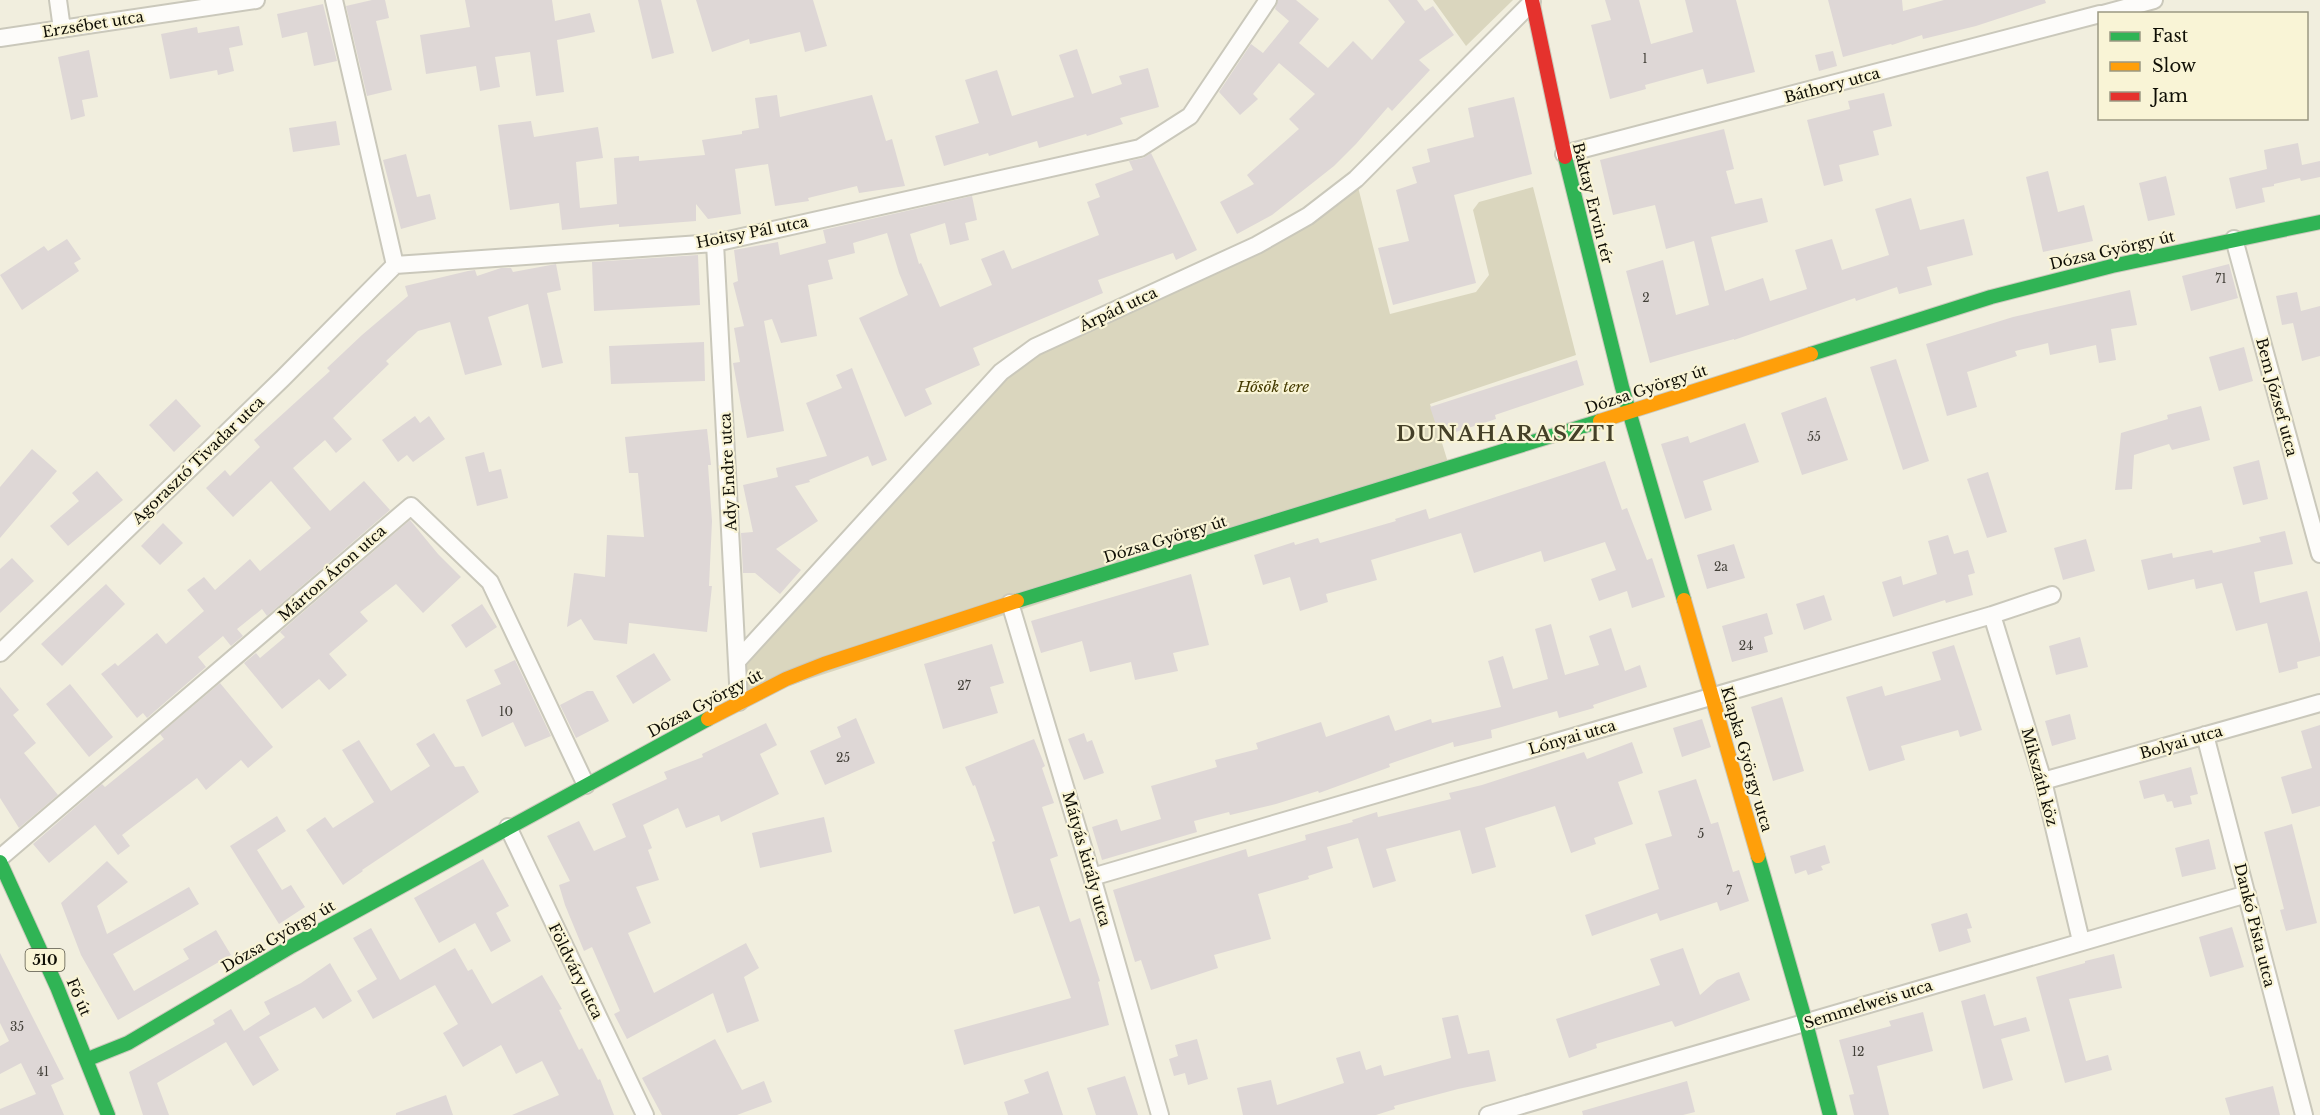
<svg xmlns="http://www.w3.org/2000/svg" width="2320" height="1115" font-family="'Libre Baskerville',serif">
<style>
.green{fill:#dad6be}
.building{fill:#ded7d6}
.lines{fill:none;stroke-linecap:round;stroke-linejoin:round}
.street-casing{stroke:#cac8bb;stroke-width:20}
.fast-casing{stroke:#cac8bb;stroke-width:16}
.slow-casing{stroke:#cac8bb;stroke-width:16}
.jam-casing{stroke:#cac8bb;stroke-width:16}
.street{stroke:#fdfcfa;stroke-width:16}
.fast{stroke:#30b455;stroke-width:14}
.slow{stroke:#ff9f0a;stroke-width:14}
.jam{stroke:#e5322d;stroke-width:14}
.labels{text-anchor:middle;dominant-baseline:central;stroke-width:4.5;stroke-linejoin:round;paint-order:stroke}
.number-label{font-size:12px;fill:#434039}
.shield{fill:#f9f4d6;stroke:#555344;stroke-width:1.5}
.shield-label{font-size:14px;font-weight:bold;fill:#0f0e05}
.street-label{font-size:15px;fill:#0f0e05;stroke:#f9f4d6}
.park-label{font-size:15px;font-style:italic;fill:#443a00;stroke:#f9f4d6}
.district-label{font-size:21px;font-weight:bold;letter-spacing:1.5px;fill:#454028;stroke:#f9f4d6}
</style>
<rect width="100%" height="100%" fill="#f1eede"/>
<path class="green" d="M1433,0H1513L1466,46Z
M1356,179L1390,314L1476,292L1489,275L1473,210L1479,202L1533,187L1576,355L1430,404L1450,469L739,702V670L1001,372L1257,245Z"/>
<path class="building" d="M372,0H385L389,18L376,21L392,90L367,96L346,6Z
M465,0H552L555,21L590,13L595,32L557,40L564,92L536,96L530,52L495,57L500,87L480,91L476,66L426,74L420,35L470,27Z
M638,0H661L674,53L652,59Z
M696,0H813L827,46L805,52L800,32L750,44L749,39L712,52Z
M1278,0H1296L1319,19L1299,43L1328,68L1353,41L1372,60L1405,22L1388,0H1417L1425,11L1433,6L1454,35L1419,60L1430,70L1392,111L1388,107L1356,144L1334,166L1272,215L1237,234L1220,202L1254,184L1247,175L1299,129L1289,119L1315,94L1279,63L1253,94L1258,99L1240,115L1219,92L1251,44L1263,53L1289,21L1275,9Z
M1605,0H1639L1651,44L1693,32L1685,0H1736L1755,72L1707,84L1703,69L1645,85L1646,89L1610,99L1591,25L1611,20Z
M1828,0H1902L1903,11L1944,0H2045L2046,3L1976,26L1923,39L1922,35L1892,45L1891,44L1843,57Z
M323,4L337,61L314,66L307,32L282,38L277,14Z
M239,26L243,45L229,48L234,71L218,75L217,70L170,79L161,34L197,27L198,33Z
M1077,49L1092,94L1122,84L1119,76L1148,68L1159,107L1120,118L1123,124L1087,136L1086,134L1039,148L1037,141L989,156L988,153L944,166L935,136L979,123L965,80L997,70L1012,116L1074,97L1059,55Z
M89,50L98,97L82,100L85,116L71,120L58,57Z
M1833,51L1837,66L1819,71L1815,55Z
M1884,93L1892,126L1873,131L1879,155L1839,165L1843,181L1824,186L1807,120L1850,109L1848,101Z
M777,95L780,117L872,95L886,141L892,139L905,186L859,193L857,186L808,198L809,201L775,206L768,164L735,169L741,214L708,219L696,204V221L619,227V224L562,230L559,203L510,210L498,125L531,121L534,137L598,127L603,158L576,162L580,208L617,204L614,158L639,156V161L705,155L702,140L742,134V131L759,128L755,98Z
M1514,97L1532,174L1454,195L1476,283L1393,305L1378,248L1409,241L1396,190L1417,183L1412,167L1430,162L1427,149L1474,137L1468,108Z
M336,121L340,145L293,152L289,128Z
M1724,129L1734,169L1726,171L1735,204L1762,198L1768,222L1711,237L1725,291L1763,278L1770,301L1807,289L1795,250L1832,239L1842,270L1889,255L1875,209L1911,198L1920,230L1964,219L1973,255L1927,267L1932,285L1899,294L1897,287L1856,301L1855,298L1734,340V339L1650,363L1626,271L1663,260L1676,315L1709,305L1694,241L1666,249L1655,205L1613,215L1600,160Z
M2298,143L2302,165L2320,161V177L2301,181L2300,178L2274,184V186L2262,188L2265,202L2236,209L2229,178L2267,169L2264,150Z
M1151,153L1197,250L1176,260L1173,253L1098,280L1103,293L973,348L980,365L925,389L932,404L905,417L859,318L908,295L899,273L887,233L853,243L855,253L828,260L833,279L808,285L817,336L781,343L772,319L764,321L784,431L747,438L733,363L740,362L734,328L744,326L733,283L738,281L734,250L778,242L780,255L826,243L823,230L972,196L977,220L965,223L969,240L950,245L945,223L910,234L919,264L921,263L940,307L992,285L981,259L1004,250L1012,269L1099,235L1087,202L1100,197L1095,184L1133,170L1129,161L1143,158Z
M406,154L417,197L430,194L436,219L401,229L383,160Z
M2048,171L2058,212L2084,205L2093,241L2043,252L2026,177Z
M2166,176L2175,215L2148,221L2139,183Z
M67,239L81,259L74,263L79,271L22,310L0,275L44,246L48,251Z
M698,255L700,305L594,311L592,262Z
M556,264L561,290L547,293L563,363L542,368L528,304L488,317L502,365L465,375L450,322L418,331L386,361L389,364L333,418L352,439L336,453L325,440L293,468L330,511L364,481L390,510L267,616L262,609L237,629L243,636L231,646L223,636L198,657L206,667L147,718L143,713L137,718L101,674L115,663L118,666L157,633L166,644L204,611L187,590L204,577L215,590L250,559L260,571L311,528L271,481L233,517L206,488L225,470L230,476L260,447L254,440L330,371L327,368L362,335L408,296L405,286L468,271L475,270L477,276L501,268H511L513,272Z
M2229,264L2238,298L2191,311L2182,276Z
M2130,290L2137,325L2111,329L2116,360L2099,363L2096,345L2050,355L2048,343L2015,351L2017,356L1967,372L1977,407L1947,416L1926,344L2013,317Z
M2297,292L2301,311L2320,306V356L2302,361L2293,323L2282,325L2276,296Z
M704,342L705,381L611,384L609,346Z
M2244,347L2253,381L2219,391L2209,357Z
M1896,359L1929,461L1903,470L1870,367Z
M1577,360L1584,385L1495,415L1496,419L1440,437L1430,407Z
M852,368L887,460L872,466L868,456L809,480L810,482L795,486L818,521L776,549L801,570L780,594L755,573H743L741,533L753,532L743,485L778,477L776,468L827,456L806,403L842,388L836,375Z
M1826,397L1848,460L1802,475L1781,413Z
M176,399L201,426L174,452L149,425Z
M2201,406L2210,440L2172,450L2169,444L2134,455L2132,489L2115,490L2121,433L2168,419L2167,415Z
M415,416L420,423L429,416L445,439L413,462L407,455L398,462L382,440Z
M1745,423L1759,462L1703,481L1712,510L1685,519L1661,444L1688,436L1690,443Z
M707,429L711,465H708L712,521L709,586H712L707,632L629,623L627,644L594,640L581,619L567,627L574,573L605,577L607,535L644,537L638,473H629L625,437Z
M32,449L57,471L0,538V487Z
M484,452L489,472L501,469L508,498L477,506L465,457Z
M2259,460L2268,499L2243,505L2233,467Z
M1605,461L1622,510L1627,508L1647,560L1652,558L1665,597L1632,608L1627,591L1599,601L1591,579L1616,570L1605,542L1544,562L1541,551L1474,573L1461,533L1371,560L1377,580L1326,594L1328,602L1300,611L1290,577L1263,585L1254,555L1294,542L1295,545L1318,538L1320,543L1396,521L1395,519L1426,509L1429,519Z
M97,471L123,500L68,546L50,526L79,501L72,493Z
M1988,472L2007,532L1987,538L1967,479Z
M410,520L438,554L461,577L423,613L396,584L360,612L368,621L329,654L347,675L329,690L319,679L282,709L244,663L256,653L260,658L285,637L280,632Z
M163,523L183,543L160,565L141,546Z
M2285,531L2293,564L2254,572L2260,603L2307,591L2320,643V656L2297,662L2298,668L2279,673L2267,623L2236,631L2222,583L2196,589L2194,579L2148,590L2141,560L2172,553L2173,558L2212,550L2213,553L2261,542L2259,537Z
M1948,535L1954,554L1968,550L1975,573L1968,575L1973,595L1946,603L1945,600L1893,617L1882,582L1901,576L1903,585L1937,574L1928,541Z
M2086,539L2095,571L2063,580L2054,548Z
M1734,544L1745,578L1707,589L1697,555Z
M12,558L34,581L0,613V569Z
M1191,574L1209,645L1173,653L1178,671L1135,680L1131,662L1090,672L1082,641L1041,653L1031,621Z
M106,584L125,604L62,666L41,644Z
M1824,595L1832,620L1804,630L1796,604Z
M482,604L497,627L466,648L451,625Z
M1767,613L1773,634L1764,637L1768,652L1732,662L1722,626Z
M1551,624L1565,675L1599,665L1589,636L1611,628L1625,671L1640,665L1647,687L1593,705L1594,708L1559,718L1557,711L1491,730L1492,738L1454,747L1453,742L1389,764L1390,767L1319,793L1318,791L1276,804L1230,815L1229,812L1194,821L1197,832L1102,860L1092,827L1117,819L1121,831L1161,819L1151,786L1217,767L1215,760L1258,749L1256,743L1321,722L1326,737L1389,715L1395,731L1431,719L1432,723L1501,707L1488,661L1503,656L1513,689L1548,679L1535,629Z
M2080,637L2088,667L2056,675L2049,646Z
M992,644L1004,683L990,687L998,713L943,729L924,664Z
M1954,645L1982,730L1960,737L1958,730L1901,746L1905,760L1869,771L1846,697L1882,686L1885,696L1941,680L1932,652Z
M654,653L671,680L633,704L616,676Z
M515,660L551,736L525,747L513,722L482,737L466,700L501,684L494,670Z
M220,683L273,747L248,768L241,760L206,790L197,778L122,835L130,846L118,855L95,825L49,863L33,844L102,784L105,787L164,739L160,734Z
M70,684L113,737L89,757L46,704Z
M0,687L19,710L13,715L36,743L24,753L58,795L19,828L0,798Z
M587,691H593L609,721L576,738L560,705Z
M1782,697L1804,771L1773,781L1751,707Z
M2070,714L2076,739L2052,746L2045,721Z
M856,718L875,763L825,785L810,751L841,737L837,727Z
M1702,719L1711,747L1682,757L1673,728Z
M766,723L777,745L760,754L779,794L721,822L719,815L686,828L678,808L643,825L652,848L648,850L659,880L636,887L651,923L628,933L654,993L746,943L759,968L744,977L759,1021L727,1033L713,993L627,1039L614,1014L620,1011L592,947L584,951L565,905L559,885L570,881L547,836L579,821L594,851L626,837L612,804L667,779L664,772L703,757L702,754Z
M2320,725V806L2292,814L2281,777L2312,768L2301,731Z
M434,733L455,767L464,766L479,792L362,870L363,871L343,885L306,830L325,817L333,828L374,802L342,750L359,740L391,791L430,766L416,744Z
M1084,733L1087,742L1092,740L1104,773L1084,780L1068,739Z
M1034,739L1045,766L1042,768L1054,803L1042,807L1058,856L1050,859L1070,922L1080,918L1100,981L1098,982L1109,1025L964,1065L954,1030L1071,998L1039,906L1014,914L992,842L995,841L975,785L973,786L965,767Z
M1632,742L1643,773L1618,782L1633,824L1594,838L1596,844L1571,853L1555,806L1485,828L1496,867L1472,874L1460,830L1386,849L1396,881L1373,888L1358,838L1327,847L1333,868L1308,876L1309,879L1258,894L1271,939L1214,955L1218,968L1151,990L1141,960L1135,962L1113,890L1246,849L1248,857L1306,840L1305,835L1353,822L1352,820L1377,812L1378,817L1451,799L1449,793L1482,785L1584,752L1587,759Z
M2191,767L2198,794L2190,796L2192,804L2174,808L2172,801L2167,802L2164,794L2144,799L2139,781Z
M1696,779L1711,824L1718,822L1733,872L1739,870L1749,901L1720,911L1717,902L1660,921L1657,913L1592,936L1585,915L1659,889L1645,844L1672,836L1658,791Z
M277,816L286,831L257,850L282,890L291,885L305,907L279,924L230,846Z
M824,817L832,852L760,868L752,833Z
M2292,824L2317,923L2286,931L2280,910L2284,909L2264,832Z
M2209,839L2216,869L2182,877L2175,848Z
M1825,845L1830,863L1821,866L1823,870L1808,875L1806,870L1795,874L1790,856Z
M483,859L509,906L496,913L511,941L491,952L475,923L439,943L414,898Z
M107,861L128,882L97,906L107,934L189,887L199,904L113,954L134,991L189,959L183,949L216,930L231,955L118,1020L81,955L61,903Z
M1967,913L1972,928L1967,929L1971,942L1939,952L1931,924Z
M2232,927L2244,967L2210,977L2199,937Z
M371,928L400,980L455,948L468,971L472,969L492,1004L542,975L562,1009L559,1010L579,1050L582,1048L598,1080L600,1079L614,1115H512L559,1095L542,1061L516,1074L501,1045L463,1067L443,1033L458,1024L435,985L373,1019L357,991L377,979L353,938Z
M1683,948L1700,995L1717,980L1739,972L1750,1000L1675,1027L1672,1021L1596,1044L1597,1048L1569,1058L1556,1019L1660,985L1650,959Z
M0,953L64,1079L51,1085L64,1115H0V1109L36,1094L21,1063L0,1074V1046L9,1041L0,1023Z
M2114,954L2122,988L2069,999L2086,1061L2108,1055L2112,1070L2065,1083L2036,977L2085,963V961Z
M330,963L352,1001L323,1019L315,1007L259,1037L279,1070L253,1086L226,1042L157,1083L169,1115H143L129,1072L215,1024L213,1020L231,1009L244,1031L270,1014L264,1002L301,983Z
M1985,994L1994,1026L2026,1017L2030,1031L2001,1039L2013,1080L1983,1089L1961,1001Z
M1923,1012L1933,1051L1877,1066L1889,1115H1854L1849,1095L1854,1094L1839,1040L1891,1026L1889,1021Z
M1458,1015L1468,1054L1489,1050L1496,1081L1458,1089L1394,1106L1395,1109L1376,1115H1243L1237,1088L1271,1080L1277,1105L1344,1083L1336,1058L1360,1051L1366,1070L1381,1065L1384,1076L1451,1058L1442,1018Z
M715,1039L742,1090L764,1081L772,1102L737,1115H662L642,1078Z
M1197,1039L1208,1079L1188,1085L1185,1073L1174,1076L1169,1059L1178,1056L1175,1045Z
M1048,1071L1063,1115H1008L1004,1102L1029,1093L1024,1080Z
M1125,1076L1138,1115H1096L1087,1088Z
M1687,1081L1695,1112L1683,1115H1583L1582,1111Z
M2273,1086L2280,1115H2230L2225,1098Z
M446,1095L453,1115H396V1113Z"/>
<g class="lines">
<defs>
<path id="street" d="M58,0L62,29
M334,0L395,265
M2103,14L2154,0
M0,38L256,0
M1564,154L2100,14
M2234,239L2320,554
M715,243L739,702
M395,265L715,243L1140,148L1190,116L1268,0
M1010,603L1092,877L1160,1115
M1992,615L2043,781L2081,941
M0,653L283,378L395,265
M739,659L1001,372L1035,347L1257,245L1308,216L1356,179L1532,2
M2205,735L2304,1115
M2043,781L2320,703
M508,827L645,1115
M0,858L411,506L490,582L586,785
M1092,877L1992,615L2052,595
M1488,1115L2247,894"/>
<path id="fast" d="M1565,157L1622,387L1684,600
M1811,354L1991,297L2112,266L2320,222
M1017,601L1600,421
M1758,856L1806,1023L1830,1115
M0,862L57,987L108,1115
M88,1059L128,1043L292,946L708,719"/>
<path id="slow" d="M1600,421L1811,354
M1684,600L1758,856
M708,719L786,679L824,664L1017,601"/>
<path id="jam" d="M1532,0L1565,157"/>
</defs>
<use href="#street" class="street-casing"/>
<use href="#fast" class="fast-casing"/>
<use href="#slow" class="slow-casing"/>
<use href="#jam" class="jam-casing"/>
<use href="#street" class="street"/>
<use href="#fast" class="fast"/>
<use href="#slow" class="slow"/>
<use href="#jam" class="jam"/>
</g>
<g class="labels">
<g class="number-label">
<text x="1645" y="58">1</text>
<text x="2221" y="278">71</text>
<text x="1646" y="297">2</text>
<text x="1814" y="436">55</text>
<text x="1721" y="566">2a</text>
<text x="1746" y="645">24</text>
<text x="964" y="685">27</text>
<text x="506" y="711">10</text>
<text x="843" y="757">25</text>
<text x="1701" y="833">5</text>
<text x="1729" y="890">7</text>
<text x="17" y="1026">35</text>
<text x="1858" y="1051">12</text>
<text x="43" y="1071">41</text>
</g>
<rect class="shield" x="25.5" y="949" width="39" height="22" rx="4.5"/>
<g class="shield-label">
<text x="45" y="960">510</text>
</g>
<g class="street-label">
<text transform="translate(93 24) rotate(-9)">Erzsébet utca</text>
<text transform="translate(1832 85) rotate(-15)">Báthory utca</text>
<text transform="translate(1593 203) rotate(76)">Baktay Ervin tér</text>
<text transform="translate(752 232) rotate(-11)">Hoitsy Pál utca</text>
<text transform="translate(2112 250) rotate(-13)">Dózsa György út</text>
<text transform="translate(1118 309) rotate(-25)">Árpád utca</text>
<text transform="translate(1646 389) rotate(-18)">Dózsa György út</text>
<text transform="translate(2277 397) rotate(75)">Bem József utca</text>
<text transform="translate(198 460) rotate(-44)">Agorasztó Tivadar utca</text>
<text transform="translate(728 472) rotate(-93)">Ady Endre utca</text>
<text transform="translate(1165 539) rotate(-17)">Dózsa György út</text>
<text transform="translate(332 573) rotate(-41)">Márton Áron utca</text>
<text transform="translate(705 703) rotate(-28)">Dózsa György út</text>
<text transform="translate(1572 737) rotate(-16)">Lónyai utca</text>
<text transform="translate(2181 742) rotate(-16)">Bolyai utca</text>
<text transform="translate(1747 759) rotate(74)">Klapka György utca</text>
<text transform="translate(2040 777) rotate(75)">Mikszáth köz</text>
<text transform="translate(1087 859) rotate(74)">Mátyás király utca</text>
<text transform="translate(2255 925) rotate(76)">Dankó Pista utca</text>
<text transform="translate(278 936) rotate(-30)">Dózsa György út</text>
<text transform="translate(576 971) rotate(64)">Földváry utca</text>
<text transform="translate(79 997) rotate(67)">Fő út</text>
<text transform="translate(1868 1004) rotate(-17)">Semmelweis utca</text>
</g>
<g class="park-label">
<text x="1273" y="386">Hősök tere</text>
</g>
<g class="district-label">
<text x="1506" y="434">DUNAHARASZTI</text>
</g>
</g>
<rect x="2098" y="12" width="210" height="108" fill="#f9f4d6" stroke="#9b9882" stroke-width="1.5"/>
<rect x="2110" y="32" width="30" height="9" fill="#30b455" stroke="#9b9882" stroke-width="1.5"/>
<text x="2152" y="42" font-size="18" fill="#0f0e05">Fast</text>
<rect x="2110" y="62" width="30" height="9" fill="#ff9f0a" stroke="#9b9882" stroke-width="1.5"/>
<text x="2152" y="72" font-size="18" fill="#0f0e05">Slow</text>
<rect x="2110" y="92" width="30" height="9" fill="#e5322d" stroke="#9b9882" stroke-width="1.5"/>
<text x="2152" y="102" font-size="18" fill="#0f0e05">Jam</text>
</svg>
